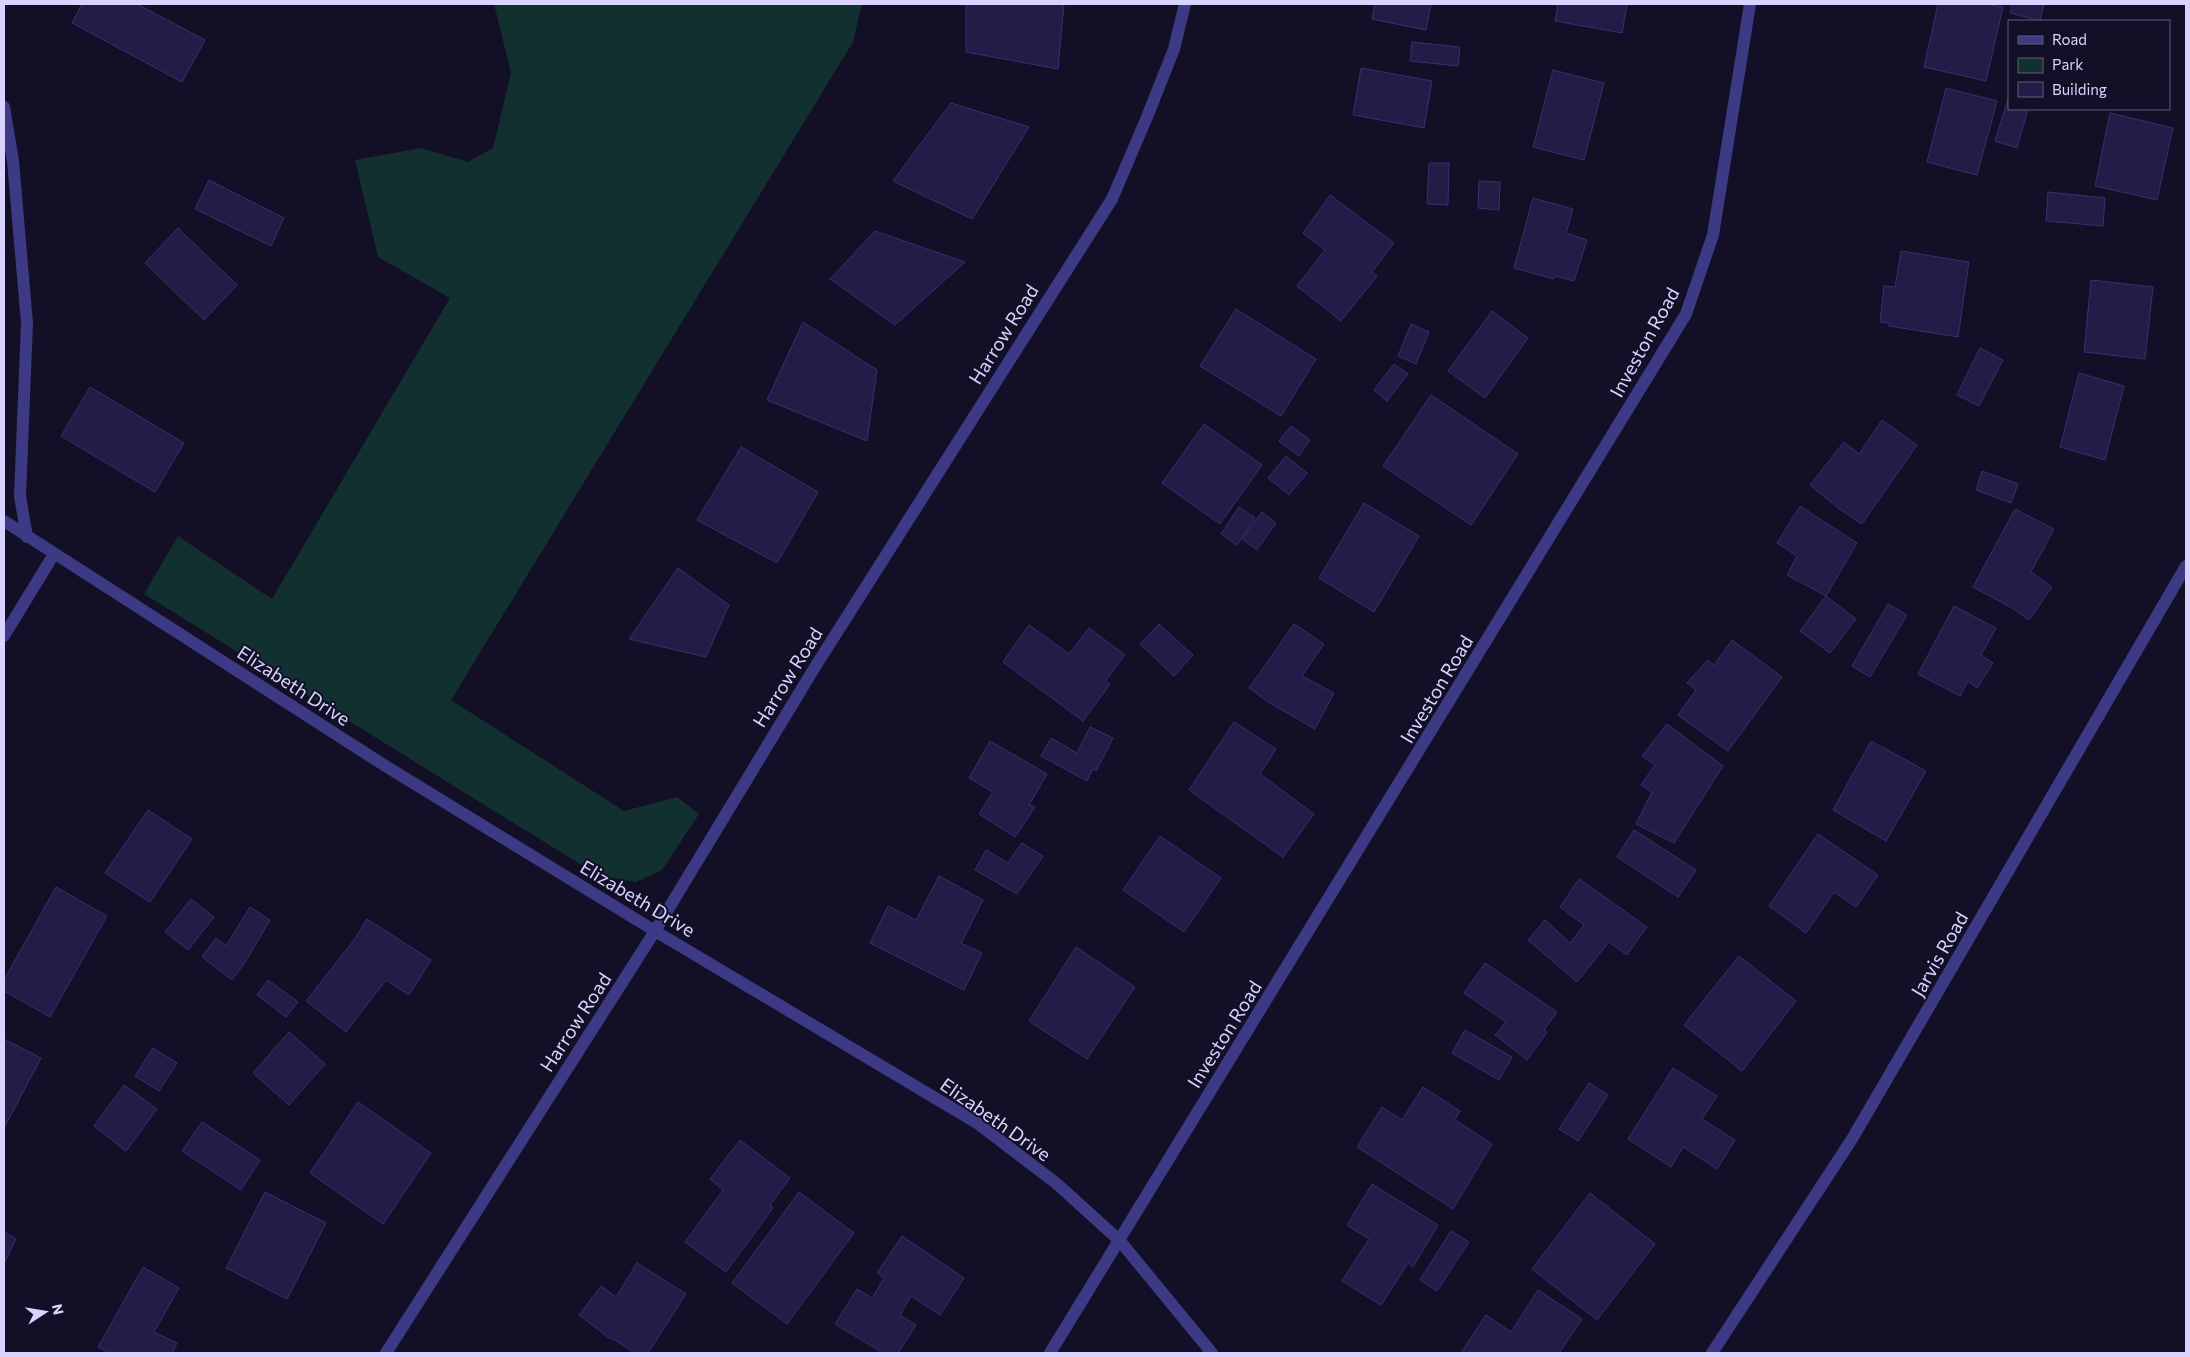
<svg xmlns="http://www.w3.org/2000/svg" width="2190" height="1357" font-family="Commissioner,sans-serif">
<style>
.green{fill:#12302f}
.building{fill:#241b47;stroke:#3b2d73}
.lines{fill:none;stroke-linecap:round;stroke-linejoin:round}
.minor{stroke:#3d3a85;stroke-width:12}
.labels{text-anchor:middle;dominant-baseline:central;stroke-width:4;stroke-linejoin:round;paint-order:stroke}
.street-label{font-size:19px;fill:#d9d4ff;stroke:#130f26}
</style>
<rect width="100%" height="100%" fill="#130f26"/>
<path class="green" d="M494,4H862L853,42L451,700L624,811L677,797L699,814L662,870L636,882L599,876L144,594L178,536L272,599L450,298L378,257L355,160L421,148L468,162L493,148L511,73Z"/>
<path class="building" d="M82,4H137L205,40L182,82L72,23Z
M966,4H1064L1058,69L966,52Z
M1375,4H1431L1426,30L1372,19Z
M1558,4H1627L1622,33L1555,21Z
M1938,4H1986L2003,7L1986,81L1924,67Z
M2012,4H2044L2040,21L2010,13Z
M1412,42L1460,47L1458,66L1410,61Z
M1361,68L1432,81L1424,128L1353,115Z
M1553,70L1604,83L1584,160L1533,147Z
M1946,88L1997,101L1977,175L1927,162Z
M2009,96V109H2028L2017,148L1995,141Z
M951,103L1029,127L972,219L893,181Z
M2110,113L2173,128L2157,200L2095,186Z
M1429,163H1449L1448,205L1427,204Z
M209,180L284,218L271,246L195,209Z
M1479,181L1500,182L1499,210L1478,208Z
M2048,192L2105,198L2103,226L2046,221Z
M1330,195L1394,243L1372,272L1377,276L1341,321L1297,286L1325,250L1303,233Z
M1533,198L1573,209L1566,233L1587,240L1574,281L1555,276L1554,279L1514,268Z
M178,228L237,285L204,320L145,263Z
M875,231L965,262L895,325L830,279Z
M1901,251L1969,262L1958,337L1889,326V323L1880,322L1884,286L1895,287Z
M2091,280L2153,287L2145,359L2084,352Z
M1236,309L1316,359L1281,416L1200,366Z
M1492,311L1528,338L1485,398L1448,371Z
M803,322L877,370L867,441L767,400Z
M1411,324L1429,332L1416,364L1398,356Z
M1980,348L2003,360L1979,406L1957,395Z
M1394,364L1408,374L1387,401L1374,390Z
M2079,373L2124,386L2105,460L2060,447Z
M90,387L184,443L155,492L61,436Z
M1431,395L1518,454L1471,525L1383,466Z
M1882,420L1917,445L1862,524L1838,508L1810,485L1844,442L1859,454Z
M1204,424L1262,465L1220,524L1162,483Z
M1291,426L1310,440L1299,456L1279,441Z
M741,447L818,492L777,563L697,520Z
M1286,456L1307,473L1289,495L1268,478Z
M1982,471L2018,484L2011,503L1976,490Z
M1364,503L1419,536L1374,612L1319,578Z
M1800,506L1857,543L1826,596L1787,575L1797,556L1777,543Z
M1239,507L1255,518L1237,545L1221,534Z
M2015,509L2054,529L2031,572L2052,587L2029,620L2012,608L1973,587Z
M1262,512L1276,523L1257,550L1242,539Z
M678,568L729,605L706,657L629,639Z
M1826,596L1856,619L1830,653L1800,631Z
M1888,604L1907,615L1870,677L1852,666Z
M1954,606L1996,628L1981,655L1993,663L1977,688L1968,681L1960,696L1918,674Z
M1159,624L1193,655L1174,676L1140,644Z
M1294,624L1324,644L1302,676L1334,693L1315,729L1268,702L1249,688Z
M1029,625L1069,654L1089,628L1125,655L1105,681L1110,684L1083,721L1003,662Z
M1732,640L1782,677L1728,751L1678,715L1696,690L1687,683L1708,660L1714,665Z
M1234,722L1276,749L1260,774L1314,814L1283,857L1189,790Z
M1667,724L1723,766L1674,843L1636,824L1652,792L1641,785L1655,765L1642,756Z
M1090,727L1113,738L1096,771L1093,769L1087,781L1041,756L1051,738L1077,753Z
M990,741L1047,774L1029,805L1035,807L1015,837L979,814L993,792L969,778Z
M1871,741L1926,771L1886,841L1833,810Z
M148,810L192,839L150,902L105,873Z
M1634,830L1696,870L1678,897L1617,857Z
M1818,834L1878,875L1856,907L1834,892L1806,933L1769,906Z
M1160,836L1221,878L1184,932L1123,890Z
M1022,843L1043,856L1017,894L975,870L986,850L1008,863Z
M939,876L983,900L961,943L982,953L964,990L870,943L888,906L916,920Z
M1579,879L1647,927L1627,955L1609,942L1577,982L1528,940L1545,920L1570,943L1584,925L1560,907Z
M56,887L107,916L50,1017L4,991V980Z
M191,899L214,917L188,950L165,932Z
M250,907L270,920L246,961L232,980L202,957L216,938L226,946Z
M367,919L431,960L409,995L386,980L346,1032L306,1001L354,940Z
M1076,947L1135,987L1087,1059L1029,1021Z
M1739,956L1796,1001L1742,1071L1684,1025Z
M1485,963L1557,1012L1544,1030L1547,1032L1527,1060L1495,1035L1506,1022L1464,993Z
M268,980L298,1002L286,1017L257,995Z
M1465,1030L1512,1057L1499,1080L1452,1053Z
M289,1032L325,1064L289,1105L253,1073Z
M4,1039L41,1058L4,1128Z
M153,1048L177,1063L159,1091L135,1076Z
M1673,1068L1717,1096L1702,1119L1735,1140L1717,1169L1683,1147L1671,1167L1628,1139Z
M1589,1083L1608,1095L1578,1141L1559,1129Z
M124,1085L157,1109L126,1151L94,1126Z
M1423,1087L1460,1111L1455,1120L1492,1144L1453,1209L1357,1147L1382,1107L1402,1120Z
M358,1102L431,1153L383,1224L310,1173Z
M202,1122L260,1160L241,1190L182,1151Z
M740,1140L790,1178L770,1205L773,1208L726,1272L685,1242L723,1190L710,1179Z
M1372,1184L1438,1225L1413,1267L1408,1263L1381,1305L1342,1281L1369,1239L1347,1225Z
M265,1192L326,1223L287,1299L226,1268Z
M799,1192L854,1233L787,1324L732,1283Z
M1590,1193L1655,1244L1597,1320L1532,1269Z
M1451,1231L1469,1242L1437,1291L1420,1280Z
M4,1232L16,1239L4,1264Z
M902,1236L964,1278L940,1315L911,1296L900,1315L916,1325L898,1353H883L835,1324L857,1289L872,1298L884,1278L877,1273Z
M637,1263L686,1294L648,1353H635L610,1337L609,1338L579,1315L601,1286L616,1297Z
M143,1267L179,1288L154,1332L177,1343L172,1353H110L98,1347Z
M1538,1290L1582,1319L1559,1353H1461L1486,1315L1511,1332Z"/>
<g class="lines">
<path class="minor" d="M4,107L13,161L27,323L20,496L27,537
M4,521L387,767L655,931L977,1123L1056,1183L1120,1241L1212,1353
M4,636L54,554
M386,1353L655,931L815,667L1112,199L1147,117L1174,49L1185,4
M1050,1353L1686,314L1713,235L1750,4
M1712,1353L1852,1139L2186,566"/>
</g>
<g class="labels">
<g class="street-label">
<text transform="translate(1003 334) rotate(-58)">Harrow Road</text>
<text transform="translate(1644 342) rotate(-61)">Investon Road</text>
<text transform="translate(787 677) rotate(-58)">Harrow Road</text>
<text transform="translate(294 685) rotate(33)">Elizabeth Drive</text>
<text transform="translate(1436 689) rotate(-59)">Investon Road</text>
<text transform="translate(638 898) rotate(31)">Elizabeth Drive</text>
<text transform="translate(1939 954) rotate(-60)">Jarvis Road</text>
<text transform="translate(575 1022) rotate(-57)">Harrow Road</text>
<text transform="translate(1224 1034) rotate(-58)">Investon Road</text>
<text transform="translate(996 1119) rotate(35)">Elizabeth Drive</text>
</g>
</g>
<rect width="2190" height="1357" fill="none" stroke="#d9d4ff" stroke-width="10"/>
<rect x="2008" y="20" width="162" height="90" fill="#130f26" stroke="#625e7d"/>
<rect x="2018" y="36" width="25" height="8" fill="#3d3a85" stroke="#625e7d"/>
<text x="2052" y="45" font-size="15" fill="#d9d4ff">Road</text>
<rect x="2018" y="58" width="25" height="15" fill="#12302f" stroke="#625e7d"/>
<text x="2052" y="70" font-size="15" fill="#d9d4ff">Park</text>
<rect x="2018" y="82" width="25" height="15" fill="#241b47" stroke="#625e7d"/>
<text x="2052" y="95" font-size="15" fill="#d9d4ff">Building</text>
<g transform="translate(45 1312) rotate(78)" stroke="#130f26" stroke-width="4" paint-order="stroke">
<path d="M0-4L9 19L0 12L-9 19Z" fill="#d9d4ff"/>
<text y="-8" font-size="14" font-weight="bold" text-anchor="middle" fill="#d9d4ff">N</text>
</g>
</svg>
